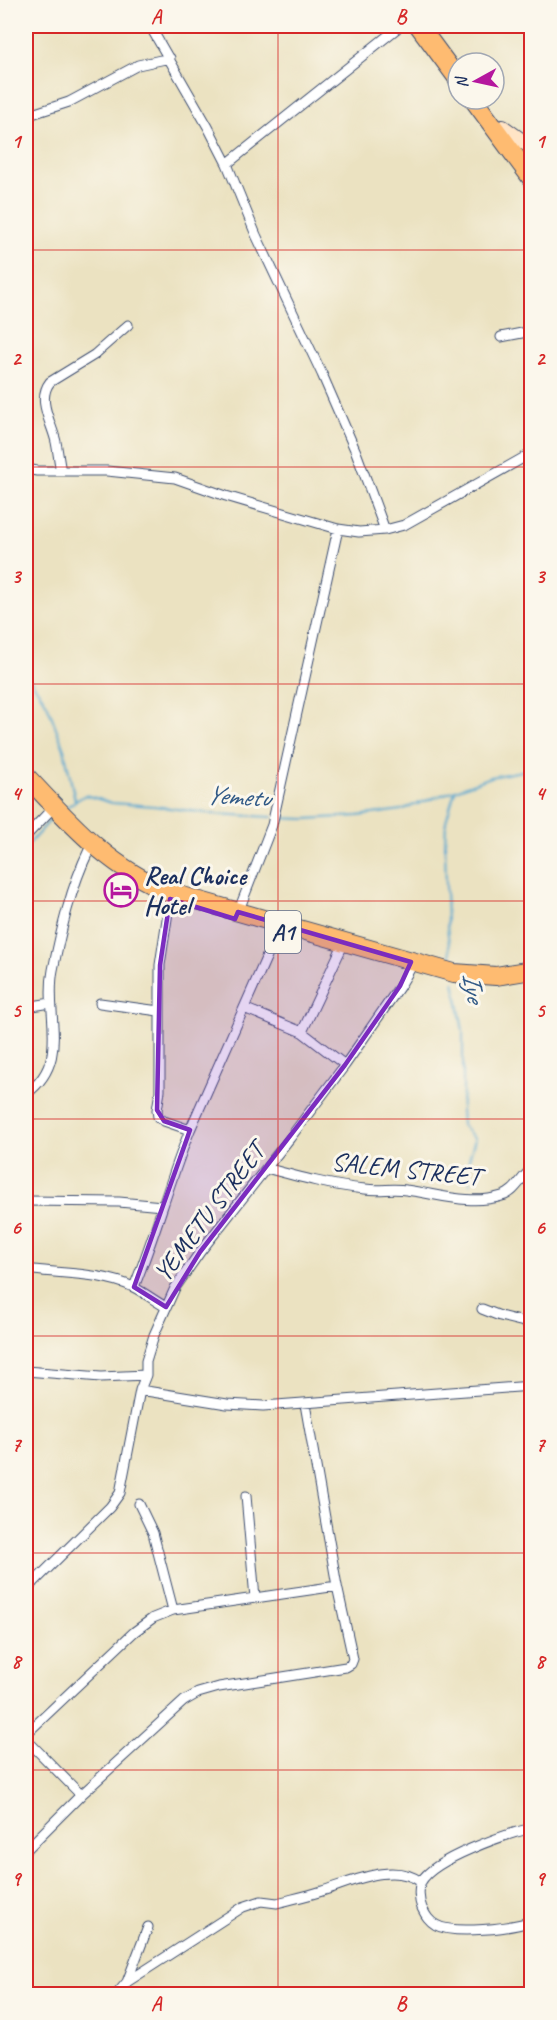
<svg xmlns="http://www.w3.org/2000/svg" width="557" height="2020" font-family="Caveat,sans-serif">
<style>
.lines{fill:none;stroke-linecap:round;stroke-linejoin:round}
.stream{stroke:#56a8d1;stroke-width:2}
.street-casing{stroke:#3a4a6d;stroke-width:11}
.secondary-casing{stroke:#3a4a6d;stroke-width:16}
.highway-casing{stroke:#3a4a6d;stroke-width:20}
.street{stroke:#fff;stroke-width:9}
.secondary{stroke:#ffe4c6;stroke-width:14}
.highway{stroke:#febb71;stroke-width:18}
.marked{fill:#7b2cbf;fill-opacity:0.2;stroke:#7b2cbf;stroke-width:4.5;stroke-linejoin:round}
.grid{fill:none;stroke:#d62828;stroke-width:1.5;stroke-opacity:0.55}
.labels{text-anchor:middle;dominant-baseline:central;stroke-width:6;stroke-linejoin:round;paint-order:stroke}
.shield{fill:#fbf7ec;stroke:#5e6b89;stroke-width:1.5}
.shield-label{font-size:24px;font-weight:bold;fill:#1b2f5e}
.poi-label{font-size:26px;font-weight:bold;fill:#1b2f5e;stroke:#fbf7ec;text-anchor:start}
.street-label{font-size:26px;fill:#1b2f5e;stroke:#fbf7ec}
.water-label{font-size:27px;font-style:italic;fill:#305986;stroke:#fbf7ec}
.neatline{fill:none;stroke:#d62828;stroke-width:2}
.grid-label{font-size:20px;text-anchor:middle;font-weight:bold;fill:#d62828}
</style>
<rect width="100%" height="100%" fill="#fbf7ec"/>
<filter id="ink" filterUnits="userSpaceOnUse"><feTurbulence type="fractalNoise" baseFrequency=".0167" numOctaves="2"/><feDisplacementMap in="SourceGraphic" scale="12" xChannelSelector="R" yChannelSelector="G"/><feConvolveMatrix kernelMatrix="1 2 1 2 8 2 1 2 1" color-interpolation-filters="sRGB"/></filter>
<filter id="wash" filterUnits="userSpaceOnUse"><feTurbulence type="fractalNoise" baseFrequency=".008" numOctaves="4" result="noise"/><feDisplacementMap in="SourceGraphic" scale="24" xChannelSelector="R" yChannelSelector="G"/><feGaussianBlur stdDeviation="1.35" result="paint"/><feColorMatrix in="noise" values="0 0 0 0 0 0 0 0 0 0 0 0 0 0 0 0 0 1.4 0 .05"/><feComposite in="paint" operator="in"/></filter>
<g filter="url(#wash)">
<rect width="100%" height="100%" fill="#ebe2c1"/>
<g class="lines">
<path class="stream" d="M26,673L47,704L64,749L75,800
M65,808L85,795L112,803L154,806L215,814L272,817
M278,818L305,819L358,816L401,810L491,777L532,769
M26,847L53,817
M451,963L447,926L445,846L446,821L455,791
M454,981L463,1031V1093L461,1110L462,1125L475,1139L469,1159L470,1184"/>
</g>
</g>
<g filter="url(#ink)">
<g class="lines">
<defs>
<path id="street" d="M150,26L208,127L227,164L256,235L322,374L356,452L385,530
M26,116L69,102L138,65L170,58
M227,164L400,26
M501,337L532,331
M26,469L37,471H107L175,478L226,496L338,529L359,532L385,530L404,525L532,453
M61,471C59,462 58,452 56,442C52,423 36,400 50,382L94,355L128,325
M26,836L49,812
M237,915L272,825L338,529
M100,1003L159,1011
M26,1007L51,1003
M244,1008L302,1032L345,1065
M302,1032L341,949
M26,1094C72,1061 44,1014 53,970C61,930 71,887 89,850
M190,1130L278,931
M266,1168C299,1177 332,1186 365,1189C379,1191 393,1188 406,1190C438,1194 470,1206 502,1196C516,1192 521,1177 532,1169
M26,1201L119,1202L162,1206
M34,1270C66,1274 104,1273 133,1287C145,1293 155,1301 166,1307
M134,1287C155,1236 169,1182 190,1130L164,1121L158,1117L157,1110L160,1091V965L170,899
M482,1309L500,1316L532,1324
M26,1371L101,1377L146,1375
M140,1390L227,1404L263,1406L532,1386
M246,1496L255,1598
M139,1504L153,1533L173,1610
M26,1590L110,1507L120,1493L140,1390L146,1375V1361L154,1335L175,1288L200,1252L290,1138L345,1065L400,986L410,969L411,962
M26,1734L134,1632L153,1618L173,1610L337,1586
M26,1739L81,1795
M532,1828C506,1834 433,1859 421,1882C418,1889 419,1901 422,1908C426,1916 429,1921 436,1925C454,1935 512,1928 532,1921
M26,1850L81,1795L184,1701L198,1693L219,1687L346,1667L351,1664L353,1659L337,1586L305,1404
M127,1982L243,1907L261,1901L277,1903C292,1899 307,1896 322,1891C352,1882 393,1861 421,1882
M117,1994L127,1982L148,1927"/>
<path id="secondary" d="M503,127L532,148"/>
<path id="highway" d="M419,26L458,79
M473,99L532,179
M26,776C70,823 110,869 172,893L454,973L496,976L532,970"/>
</defs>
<use href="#street" class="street-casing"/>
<use href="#secondary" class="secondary-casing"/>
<use href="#highway" class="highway-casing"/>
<use href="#street" class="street"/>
<use href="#secondary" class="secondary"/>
<use href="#highway" class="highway"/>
</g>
</g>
<path class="marked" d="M170,899L235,919L238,912L411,962L400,986L345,1065L200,1252L166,1307L134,1287L190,1130L164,1121L157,1110L160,965Z"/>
<path class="grid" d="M278,26V1994M26,250H532M26,467H532M26,684H532M26,901H532M26,1119H532M26,1336H532M26,1553H532M26,1770H532"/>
<defs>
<symbol id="hotel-ring" viewBox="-11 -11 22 22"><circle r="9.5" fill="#fbf7ec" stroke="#b5179e" stroke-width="1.5"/><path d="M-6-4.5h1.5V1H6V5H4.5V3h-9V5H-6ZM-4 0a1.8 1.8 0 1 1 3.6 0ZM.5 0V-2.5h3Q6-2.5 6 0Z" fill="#b5179e"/></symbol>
</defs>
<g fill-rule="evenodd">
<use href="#hotel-ring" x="102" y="871" width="38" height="38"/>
</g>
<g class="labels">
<rect class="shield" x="265" y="911" width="36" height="42" rx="4.5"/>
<g class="shield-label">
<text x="283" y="932">A1</text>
</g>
<g class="poi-label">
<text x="144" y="875">Real Choice<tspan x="144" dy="30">Hotel</tspan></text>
</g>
<g class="street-label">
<text transform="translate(406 1169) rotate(6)">SALEM STREET</text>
<text transform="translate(209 1212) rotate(-53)">YEMETU STREET</text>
</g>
<g class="water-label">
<text transform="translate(238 796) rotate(3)">Yemetu</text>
<text transform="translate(474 987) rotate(81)">Iye</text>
</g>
</g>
<rect width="557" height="2020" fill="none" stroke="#fbf7ec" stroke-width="66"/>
<g transform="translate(476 81) rotate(262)"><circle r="28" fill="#fbf7ec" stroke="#a1a7b3" stroke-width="1.5"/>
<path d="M0-4.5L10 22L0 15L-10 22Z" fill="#b5179e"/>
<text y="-9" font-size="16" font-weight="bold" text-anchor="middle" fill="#1b2f5e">N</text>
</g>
<rect x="33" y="33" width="491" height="1954" class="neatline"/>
<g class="grid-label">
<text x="156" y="23">A</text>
<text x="401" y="23">B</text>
<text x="16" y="148">1</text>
<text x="540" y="148">1</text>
<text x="16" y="365">2</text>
<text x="540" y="365">2</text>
<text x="16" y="583">3</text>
<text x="540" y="583">3</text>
<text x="16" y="800">4</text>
<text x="540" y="800">4</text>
<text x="16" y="1017">5</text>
<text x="540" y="1017">5</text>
<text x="16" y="1234">6</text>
<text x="540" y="1234">6</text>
<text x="16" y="1451">7</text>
<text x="540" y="1451">7</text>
<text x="16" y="1668">8</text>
<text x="540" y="1668">8</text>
<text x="16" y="1885">9</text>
<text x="540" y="1885">9</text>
<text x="156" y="2010">A</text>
<text x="401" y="2010">B</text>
</g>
</svg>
